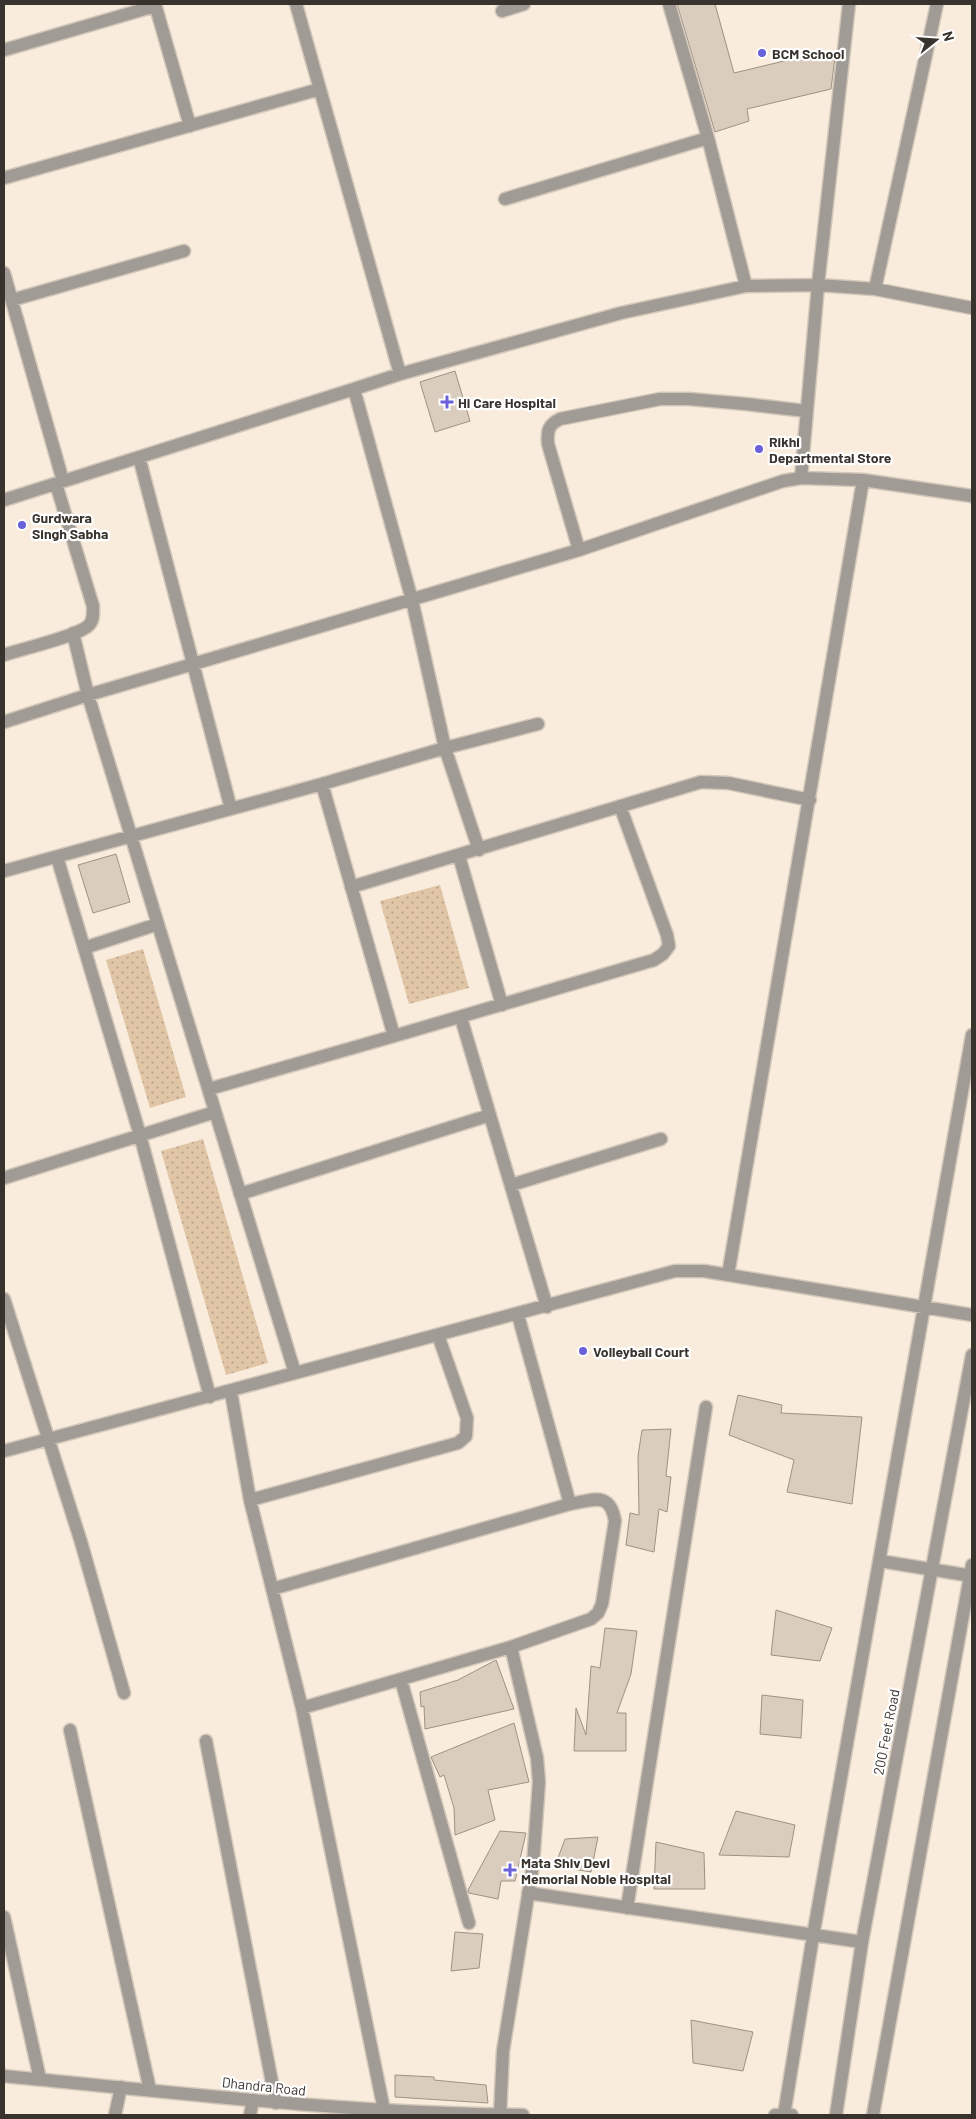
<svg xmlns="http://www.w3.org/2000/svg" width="976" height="2119" font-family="Barlow,sans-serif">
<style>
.park{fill:url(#park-dots)}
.building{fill:#dacdbe;stroke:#9e9283}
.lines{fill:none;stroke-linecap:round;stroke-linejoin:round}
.minor-casing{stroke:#d2c7b9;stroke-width:15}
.tertiary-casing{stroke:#d2c7b9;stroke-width:15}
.minor{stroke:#a19b95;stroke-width:12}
.tertiary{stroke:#a19b95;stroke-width:12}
.poi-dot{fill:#6960da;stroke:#fff;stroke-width:2}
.labels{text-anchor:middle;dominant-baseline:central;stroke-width:4.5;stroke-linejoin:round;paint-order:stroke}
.poi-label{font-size:14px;font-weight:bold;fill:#38332d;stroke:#fff;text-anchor:start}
.street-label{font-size:14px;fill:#38332d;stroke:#fff}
</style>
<defs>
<pattern id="park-dots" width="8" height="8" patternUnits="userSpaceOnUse" patternTransform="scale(1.25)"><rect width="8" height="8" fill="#e0c6a6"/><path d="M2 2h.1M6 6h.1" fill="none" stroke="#b7a188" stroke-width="1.8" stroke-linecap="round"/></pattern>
</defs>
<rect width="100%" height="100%" fill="#f9ecdc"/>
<path class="park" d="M440,885L469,988L409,1004L380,901Z
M143,949L186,1097L150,1108L106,960Z
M203,1139L268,1363L226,1375L161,1151Z"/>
<path class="building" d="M677,4H715L734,73L809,55L835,57L831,89L747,109L749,121L715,132Z
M455,371L470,421L435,432L420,382Z
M116,854L130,902L93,913L78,865Z
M738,1395L782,1405L781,1413L862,1417L852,1504L787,1492L794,1460L729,1435Z
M671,1429L666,1476L671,1477L667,1512L659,1509L654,1552L626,1545L630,1513L639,1515L638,1456L642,1430Z
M776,1610L832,1628L820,1661L771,1655Z
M605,1628L637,1631L631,1674L617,1713H626V1751H574L576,1708L586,1735L591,1666L600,1668Z
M496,1660L514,1709L425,1729L424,1706L421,1707L420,1692L458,1680Z
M762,1695L803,1700L801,1738L760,1734Z
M514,1723L529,1782L488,1790L495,1820L455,1835L454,1808L444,1775L440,1777L431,1757Z
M736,1811L795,1825L789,1857L719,1855Z
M500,1831L526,1833L515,1881H501L498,1899L469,1893L468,1890Z
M598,1837L591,1872L555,1866L565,1839Z
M656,1842L704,1853L705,1889H654Z
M455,1932L483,1934L479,1968L451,1971Z
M691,2020L753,2032L743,2071L693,2063Z
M395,2075L434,2077V2080L486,2085L488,2103L395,2097Z"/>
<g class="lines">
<defs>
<path id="minor" d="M155,4L190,126
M669,4L708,138L746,286
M502,11L524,4
M4,50L155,6
M4,178L320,89
M505,199L708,138
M4,273L63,481
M875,289L937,4
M12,300L184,251
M972,308L875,289L818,285L801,478L863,480L972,496
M400,374L621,313L746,286L818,285L849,4
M139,457L231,809
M4,500L354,389
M579,550L548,444C547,431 548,425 560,419L660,399H689L746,404L806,411
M73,633L88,695L295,1373
M4,655C21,649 79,636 89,625C94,620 93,612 93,606L56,484
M4,722L88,695L579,550L783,481L801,478
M322,784L394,1036L654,960L663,954L669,946L667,935L620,806
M479,850L445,748L538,724
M459,856L502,1005
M57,857L140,1135L210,1397
M4,871L322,784L445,748L412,600L354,389L400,374L296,4
M351,887L701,782L728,783L810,800
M84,948L158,924
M461,1018L547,1307
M209,1089L394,1036
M4,1178L215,1112
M511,1185L661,1139
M240,1194L490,1115
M728,1275L863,480
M4,1299L81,1542L124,1693
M231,1392L250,1500L302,1708L384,2110
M4,1451L675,1271H704L972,1315
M250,1500L458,1443L466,1436L467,1418L438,1335
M880,1561L972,1576
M272,1589L570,1504L518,1315
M401,1680L469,1923
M302,1708L511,1647L591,1619L598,1613L602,1604L615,1521C610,1491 594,1500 570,1504
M70,1730L150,2090
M206,1741L276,2103
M528,1893L862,1942
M627,1908L706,1407
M4,1917L40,2079
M115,2115L121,2087
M250,2115L253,2100
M500,2115L503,2051L533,1865L539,1782L537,1758L511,1647
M784,2115L813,1936L972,1035"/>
<path id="tertiary" d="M4,2076C177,2093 349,2113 523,2115
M775,2115H792
M836,2115L862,1942L972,1355
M873,2115L972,1565"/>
</defs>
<use href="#minor" class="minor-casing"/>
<use href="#tertiary" class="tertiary-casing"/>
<use href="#minor" class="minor"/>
<use href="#tertiary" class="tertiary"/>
</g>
<g class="poi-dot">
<circle cx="762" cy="53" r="5"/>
<path d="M444.5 394.5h5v5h5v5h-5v5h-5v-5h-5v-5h5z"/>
<circle cx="759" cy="449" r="5"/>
<circle cx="22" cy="525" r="5"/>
<circle cx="583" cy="1351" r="5"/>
<path d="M507.5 1862.5h5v5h5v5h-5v5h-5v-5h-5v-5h5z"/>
</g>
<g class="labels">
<g class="poi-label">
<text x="772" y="53">BCM School</text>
<text x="458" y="402">Hi Care Hospital</text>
<text x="769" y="441">Rikhi<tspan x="769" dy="16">Departmental Store</tspan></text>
<text x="32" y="517">Gurdwara<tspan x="32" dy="16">Singh Sabha</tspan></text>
<text x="593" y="1351">Volleyball Court</text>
<text x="521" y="1862">Mata Shiv Devi<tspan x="521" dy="16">Memorial Noble Hospital</tspan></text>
</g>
<g class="street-label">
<text transform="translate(886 1732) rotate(-79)">200 Feet Road</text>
<text transform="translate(264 2086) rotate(6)">Dhandra Road</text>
</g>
</g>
<rect width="976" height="2119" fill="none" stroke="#38332d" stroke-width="10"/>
<g transform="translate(936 40) rotate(73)" stroke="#ffffff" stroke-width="4" paint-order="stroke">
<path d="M0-4L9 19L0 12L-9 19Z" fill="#38332d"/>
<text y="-8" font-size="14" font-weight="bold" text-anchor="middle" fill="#38332d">N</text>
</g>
</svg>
